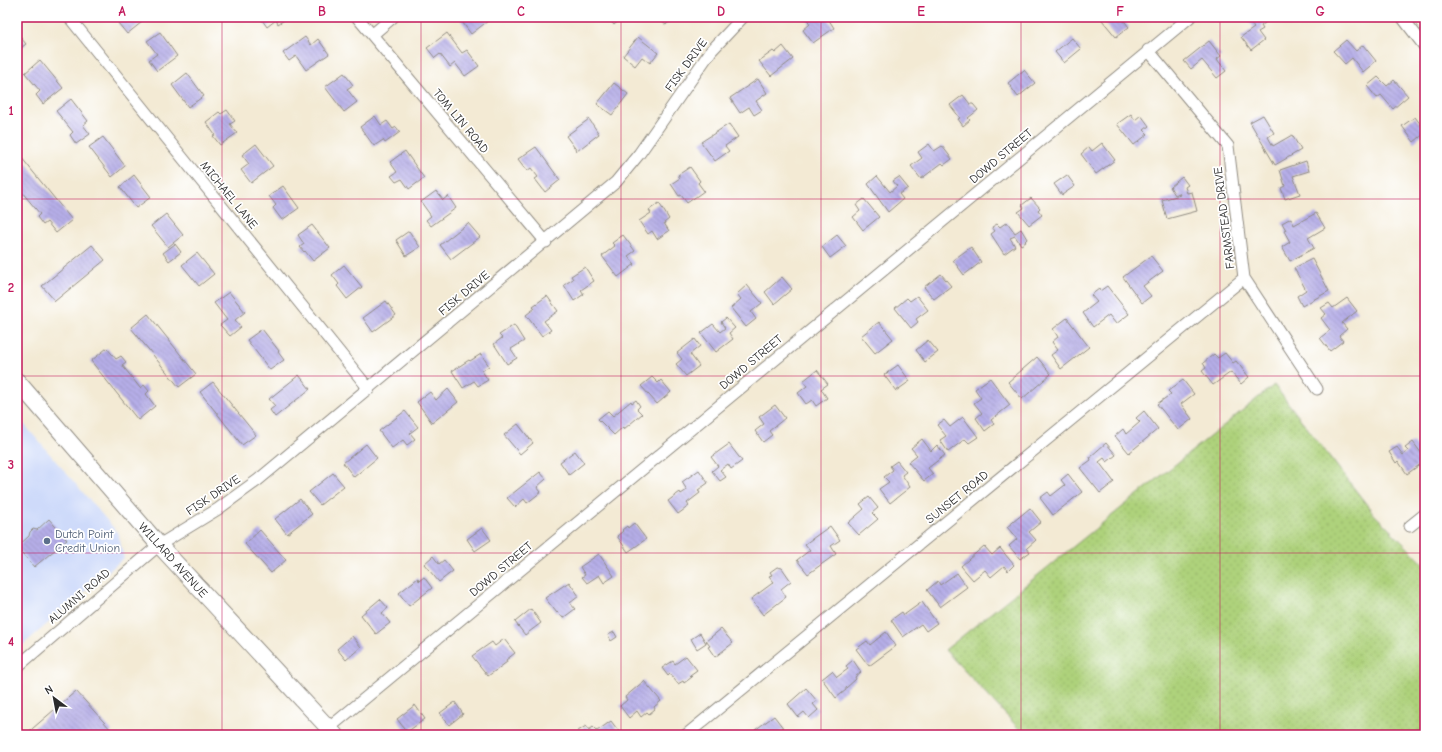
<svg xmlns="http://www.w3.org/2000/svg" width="1442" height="752" font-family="'Comic Neue',sans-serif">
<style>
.built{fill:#cedafa}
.park{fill:url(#park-dots);stroke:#6c7e53}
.building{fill:url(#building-back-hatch)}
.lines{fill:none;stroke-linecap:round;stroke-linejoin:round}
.street-casing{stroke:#8f8a80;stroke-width:13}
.secondary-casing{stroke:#8f8a80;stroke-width:18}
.street{stroke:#fff;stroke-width:11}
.secondary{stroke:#fff;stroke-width:16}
.grid{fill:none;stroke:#c2185b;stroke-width:1;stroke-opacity:0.55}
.service-dot{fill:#5c6f8a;stroke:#fff;stroke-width:1.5}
.labels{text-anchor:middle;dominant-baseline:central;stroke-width:3.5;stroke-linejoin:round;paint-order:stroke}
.street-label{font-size:12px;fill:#2b2b2b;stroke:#fff}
.service-label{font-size:12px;fill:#4e5e75;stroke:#fff;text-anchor:start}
.neatline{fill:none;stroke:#c2185b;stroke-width:1.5}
.grid-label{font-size:13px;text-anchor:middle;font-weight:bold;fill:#c2185b}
</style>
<defs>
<pattern id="park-dots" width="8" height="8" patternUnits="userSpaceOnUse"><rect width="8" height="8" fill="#aed27b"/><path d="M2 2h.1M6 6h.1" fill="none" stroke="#96b46a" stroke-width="1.8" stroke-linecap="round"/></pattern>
<pattern id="building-back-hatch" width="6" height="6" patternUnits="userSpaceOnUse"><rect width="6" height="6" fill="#b6aee8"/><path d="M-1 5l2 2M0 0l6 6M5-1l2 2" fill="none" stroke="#948ebc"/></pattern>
</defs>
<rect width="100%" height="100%" fill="#fff"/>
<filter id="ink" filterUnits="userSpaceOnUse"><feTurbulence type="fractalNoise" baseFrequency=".025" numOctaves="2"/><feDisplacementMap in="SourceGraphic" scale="8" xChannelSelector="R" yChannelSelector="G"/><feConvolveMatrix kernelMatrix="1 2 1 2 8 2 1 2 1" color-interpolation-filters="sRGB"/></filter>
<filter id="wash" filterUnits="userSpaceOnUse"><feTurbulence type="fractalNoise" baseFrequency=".012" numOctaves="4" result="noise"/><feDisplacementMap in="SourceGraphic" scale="16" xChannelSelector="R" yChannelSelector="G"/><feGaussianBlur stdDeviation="0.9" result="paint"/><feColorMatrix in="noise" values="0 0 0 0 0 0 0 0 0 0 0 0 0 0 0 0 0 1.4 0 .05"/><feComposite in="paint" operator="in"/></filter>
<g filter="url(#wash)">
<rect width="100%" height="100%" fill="#f3ead4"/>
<path class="built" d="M17,416L118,533L124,558L17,650Z"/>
<path class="park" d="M1274,385L1374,514L1425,565V735H1025L945,650Z"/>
<g id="blocks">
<path class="building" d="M118,17H138L142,22L127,34L118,23L121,21Z
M260,17H289L278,24L276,20L267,27Z
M463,17H493L471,34L460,19Z
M607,17H623L614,25Z
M656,17H672L666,25Z
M676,17H685L681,21Z
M810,17H813L815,20L820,17H827L834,28L813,43L803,30L810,24L807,19Z
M1106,17H1121L1129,27L1116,37L1102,20Z
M1248,17H1269L1270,19L1261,26L1263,29L1258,32L1264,40L1251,50L1241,37L1254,28L1247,18Z
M160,32L177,56L157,71L149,60L157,54L147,41Z
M17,33L26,44L17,51Z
M447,33L462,53L467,50L479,66L465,76L455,63L450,67L440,54L435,58L427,48Z
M305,37L311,45L318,39L329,54L306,70L296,56L289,61L283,53Z
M638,37L658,53L650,63L642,57L635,66L623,56Z
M1072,38L1081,49L1064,63L1055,52Z
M1346,40L1356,51L1363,45L1376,61L1363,72L1352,58L1345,64L1333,51Z
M1209,41L1221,56L1217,59L1226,71L1217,78L1202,60L1191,69L1184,61Z
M783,46L793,59L771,76L759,61L773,51L775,53Z
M40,60L63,88L43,104L36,95L40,91L25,73Z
M1024,70L1035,83L1018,97L1008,83Z
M187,73L204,96L188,107L172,85Z
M344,73L353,85L347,89L357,102L344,112L325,87Z
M1378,77L1387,86L1394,80L1408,96L1393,109L1381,95L1377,98L1367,86Z
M758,79L767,93L756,101L762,110L754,115L749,107L740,113L730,98Z
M614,83L628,94L612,115L597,104Z
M963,95L970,104H973L978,110L968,118L970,120L963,126L958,119L960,118L950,105Z
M71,99L88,121L83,125L90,134L76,144L70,135L73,132L56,111Z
M227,110L235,121L230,124L237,133L220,145L213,136L215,135L206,122L219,112L221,114Z
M1131,114L1135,120L1141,115L1149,126L1144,130L1148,134L1134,145L1117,124Z
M1263,115L1274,133L1268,137L1273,146L1292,135L1301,150L1275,165L1250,122Z
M375,116L381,125L387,121L393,129L396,127L400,132L385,143L383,140L374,146L360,127Z
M1415,117L1425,130V133L1414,142L1402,126Z
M589,119L599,134L577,151L566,136Z
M729,124L738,137L725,146L729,151L715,161L701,142Z
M103,137L125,166L112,177L89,147Z
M1102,143L1115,160L1096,174L1081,154L1089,147L1092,151Z
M256,144L273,166L251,183L241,170L249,164L242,155Z
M929,144L934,151L942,146L952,159L944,165L942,163L921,179L911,166L922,158L918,152Z
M536,147L560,180L545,192L535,179L538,177L531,168L527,171L518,159Z
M405,151L424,178L409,189L402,179L396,182L391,176L397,172L390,162Z
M21,157L72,220L56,233L47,222L43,225L37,217L40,214L21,191L18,194L17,192V161Z
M1306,161L1309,171L1293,176L1300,194L1285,199L1281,188L1285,186L1280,170Z
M690,167L700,181L698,183L704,191L687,203L681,195L679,196L671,184L680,178L678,175Z
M134,175L151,197L136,208L120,187Z
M1067,175L1075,186L1062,195L1054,184Z
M877,176L890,192L897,186L893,181L899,177L908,188L899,194L903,199L888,212L868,184Z
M1182,177L1188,185L1185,187L1187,193L1192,192L1197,211L1167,219L1162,200L1180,195L1179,193L1175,195L1170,187Z
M283,186L299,208L282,220L273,208L276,205L269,196Z
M436,191L443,200L448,196L456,208L431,226L426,220L431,216L421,202Z
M1031,198L1040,208L1038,210L1042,215L1029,225L1018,212L1024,208L1022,205Z
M864,199L879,217L863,230L853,217L860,211L856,205Z
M659,203L669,219L664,223L669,231L657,239L652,231L648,234L639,221L651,213L649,210Z
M1316,213L1325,228L1308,238L1314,248L1290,261L1282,247L1290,242L1284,231L1286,230L1282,223L1291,218L1294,225Z
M166,214L183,235L168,247L151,226Z
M1007,222L1015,233L1021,229L1027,239L1025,241L1026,242L1021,245L1015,236L1010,238L1015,246L1004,254L991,234L995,231L992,227L997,224L1000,227Z
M468,223L480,237L451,259L440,245Z
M312,225L330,248L313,261L305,251L304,252L300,247L304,244L298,235Z
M409,231L420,247L406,256L396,240Z
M623,235L635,251L628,256L635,264L618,277L602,256L615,246L612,243Z
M837,235L846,246L830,258L822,247Z
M175,244L181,252L169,261L163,253Z
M92,245L105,260L55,301L42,286Z
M971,247L981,262L964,275L953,260Z
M197,253L214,274L199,286L182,265Z
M1151,256L1163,271L1143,286L1151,296L1142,303L1123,277Z
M1312,259L1329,291L1302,306L1297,296L1306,290L1294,268Z
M344,265L362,287L347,299L337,286L339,284L332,275Z
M585,267L594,281L581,290L584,294L574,301L564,285L573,279L571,276Z
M941,274L951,286L934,299L924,287Z
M782,277L792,289L774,304L765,292Z
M747,285L762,303L751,312L756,319L746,327L731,308L741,299L737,294Z
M1107,286L1129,314L1116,324L1109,315L1093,327L1083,313L1097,302L1091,295L1099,289L1100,291Z
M229,292L245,312L235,320L241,327L230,336L220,325L227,320L214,303Z
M547,296L558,311L544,321L551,330L542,336L526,315L535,308L533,306Z
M917,296L928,310L916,319L918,322L911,328L895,308L907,298L910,301Z
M1347,298L1357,311L1342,323L1347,329L1339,336L1343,341L1330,351L1320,338L1330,330L1321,318L1326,314L1321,308L1329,303L1333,308Z
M386,301L396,315L373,332L363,318Z
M148,314L196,374L179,387L131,328Z
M726,318L735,328L729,333L733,339L716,352L701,333L713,324L720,332L725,328L721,322Z
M1067,318L1089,347L1061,369L1051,355L1058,350L1052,342L1058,337L1053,329Z
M879,322L893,339L875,353L861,336Z
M514,325L524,341L511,349L517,358L507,364L494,344L502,338L499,335Z
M262,329L279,351L278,352L284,360L270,370L247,340Z
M695,339L700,346L690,354L699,366L686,376L676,364L682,359L677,353Z
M928,340L938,352L925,362L916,350Z
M107,348L116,359L121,356L126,362L122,365L140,388L144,385L149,391L146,394L155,406L138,420L91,361Z
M1225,353L1233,363L1236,361L1249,377L1241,384L1231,372L1213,385L1202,371L1206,368L1203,363L1214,354L1218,358Z
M481,354L489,366L482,371L488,380L478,386L474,381L463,388L452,371L469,360L470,361Z
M1037,357L1051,374L1022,399L1008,382Z
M898,365L910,381L896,391L884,375Z
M817,370L828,384L821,389L827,398L816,406L812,400L806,404L798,393L807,386L803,381Z
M299,375L310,389L275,417L270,410L275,406L269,399Z
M652,377L658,383L661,380L671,392L657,404L641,386Z
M990,378L1010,405L991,420L994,424L985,431L976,418L982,413L974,403L981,398L975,389Z
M1183,380L1194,394L1181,404L1192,419L1178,430L1157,404L1171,394L1168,391Z
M213,382L256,435L242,445L200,392Z
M448,389L458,402L432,423L417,402L430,392L436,400Z
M636,400L640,406L637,409L642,414L624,429L623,427L614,435L598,419L608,411L613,416L631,401L632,403Z
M775,405L785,418L769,431L772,435L763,442L755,431L764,424L759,417Z
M405,411L418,427L410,433L415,439L407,445L403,440L392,448L379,431Z
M1144,411L1158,429L1129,453L1115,436L1123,429L1126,434L1140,422L1136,418Z
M963,417L978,437L969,443L965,439L948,452L940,440L946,436L937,425L944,420L950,427Z
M518,424L533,443L520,454L504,435Z
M922,439L931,451L937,445L945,455L928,468L933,474L924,481L908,462L917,455L911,448Z
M1413,442L1425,458V461L1407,474L1398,461L1396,463L1389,452L1397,447L1403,455L1408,451L1405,448Z
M1106,443L1116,455L1107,462L1104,458L1099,462L1114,482L1100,493L1080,468L1091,460L1090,457Z
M366,444L377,458L354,477L343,463Z
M729,444L742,461L731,469L728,464L720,470L726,477L720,481L712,471L718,466L711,457Z
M575,451L584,463L569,475L560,462Z
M897,461L906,472L902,475L910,487L890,503L879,489L889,482L884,477L893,470L890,466Z
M699,470L708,483L698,490L700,493L687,503L689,506L678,514L668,501L680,492L681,494L687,490L682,482Z
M540,472L546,479L537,487L541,492L527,503L524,499L515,507L507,498Z
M333,473L344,486L320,505L309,492Z
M1068,474L1082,492L1053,515L1040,498L1048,492L1051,496L1065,485L1061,480Z
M869,497L878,508L872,513L878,519L859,535L848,523L864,509L860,504Z
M300,499L312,514L287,534L275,519Z
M1030,508L1041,522L1029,532L1036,540L1027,548L1030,552L1020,559L1009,546L1017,539L1007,527Z
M49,519L67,540L34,567L17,547L29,536L30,532L33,529L37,530Z
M634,523L646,539L628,552L617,536L623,531L622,530L627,526L628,528Z
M830,526L840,540L831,546L836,554L808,574L797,560L810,550L805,544Z
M482,528L491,540L475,551L467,539Z
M260,530L286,560L271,573L245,544Z
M984,546L992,555L1000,548L1014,565L1008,571L1004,566L991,577L985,570L973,580L961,566Z
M599,554L614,576L604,583L599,575L587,583L582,577L585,575L580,567Z
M433,556L439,564L444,560L453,571L439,582L424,564Z
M777,567L782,568L791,581L781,589L786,597L763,615L751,599L774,582L769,576L772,575L770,572Z
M957,573L967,587L940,607L927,590L938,581L940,585Z
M424,577L432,588L409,606L399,593L418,578L419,581Z
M569,582L579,596L570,603L575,609L563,618L558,612L557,613L545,598Z
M380,599L388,608L382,613L390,623L376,634L361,615Z
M922,602L937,623L926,631L921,624L903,637L891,620L902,612L904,615Z
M531,609L541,623L525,635L515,622Z
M721,629L733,643L715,657L708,647L710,646L706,641Z
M614,632L617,637L611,641L608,635Z
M886,632L896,646L869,666L856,649L867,641L870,645Z
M700,633L706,643L697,649L691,639Z
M352,636L361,647L346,660L337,649Z
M504,639L515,653L506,660L507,662L488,676L472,656L492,642L495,646Z
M686,656L697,670L690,675L692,677L684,683L683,681L678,684L670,674L668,676L662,668L673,661L675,664Z
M853,660L861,672L855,677L856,679L846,688V690L836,698L822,679L832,671L837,677L848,669L846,666Z
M644,681L661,701L654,707L655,709L649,714L647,712L641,717L637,711L629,718L620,706L627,700L625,697Z
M806,688L817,701L813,704L818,710L809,718L804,712L798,717L788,704Z
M76,691L112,731L107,735H25Z
M455,702L463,714L449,725L440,713Z
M415,705L425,719L407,732L397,719Z
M774,716L784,729L779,733L781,735H759L755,730Z
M611,721L620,733L618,735H581L578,731L586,726L589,730L593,727L597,731Z
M437,731L440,735H432Z"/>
</g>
</g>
<g filter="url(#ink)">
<use href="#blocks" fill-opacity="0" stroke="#8f8a80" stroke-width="1"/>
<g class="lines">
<defs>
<path id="street" d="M69,17L369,389
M357,17L546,242
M1402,17L1425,47
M372,35L393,17
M1148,50L1228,146L1244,278L1317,389
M1410,526L1425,514
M17,667L159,545L218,509L258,480L616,182L639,154L711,51L743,17
M329,728L1190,17
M686,735L1244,278"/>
<path id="secondary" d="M17,381L159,545L335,735"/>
</defs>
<use href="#street" class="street-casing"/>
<use href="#secondary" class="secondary-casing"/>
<use href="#street" class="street"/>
<use href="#secondary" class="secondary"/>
</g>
</g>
<path class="grid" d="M222,17V735M421,17V735M621,17V735M821,17V735M1021,17V735M1220,17V735M17,199H1425M17,376H1425M17,553H1425"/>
<circle class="service-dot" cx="47" cy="541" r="4"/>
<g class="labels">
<g class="street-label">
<text transform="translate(686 65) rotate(-54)">FISK DRIVE</text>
<text transform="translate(461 121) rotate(50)">TOM LIN ROAD</text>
<text transform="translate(1001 156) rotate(-40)">DOWD STREET</text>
<text transform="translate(229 195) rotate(51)">MICHAEL LANE</text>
<text transform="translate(1224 218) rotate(-97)">FARMSTEAD DRIVE</text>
<text transform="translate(464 293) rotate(-40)">FISK DRIVE</text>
<text transform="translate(751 362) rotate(-40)">DOWD STREET</text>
<text transform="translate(213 495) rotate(-34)">FISK DRIVE</text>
<text transform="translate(957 497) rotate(-39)">SUNSET ROAD</text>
<text transform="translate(173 560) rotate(48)">WILLARD AVENUE</text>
<text transform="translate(501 569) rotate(-40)">DOWD STREET</text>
<text transform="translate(79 596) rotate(-41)">ALUMNI ROAD</text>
</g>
<g class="service-label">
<text x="55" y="534">Dutch Point<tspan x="55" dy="14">Credit Union</tspan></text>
</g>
</g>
<rect width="1442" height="752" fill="none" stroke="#fff" stroke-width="44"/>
<g transform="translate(54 698) rotate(328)" stroke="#ffffff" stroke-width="3" paint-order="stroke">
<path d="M0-3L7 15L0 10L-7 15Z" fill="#2b2b2b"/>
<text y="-6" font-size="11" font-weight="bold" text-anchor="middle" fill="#2b2b2b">N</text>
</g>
<rect x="22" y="22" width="1398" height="708" class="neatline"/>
<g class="grid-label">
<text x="122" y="16">A</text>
<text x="322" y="16">B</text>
<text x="521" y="16">C</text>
<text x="721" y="16">D</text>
<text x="921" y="16">E</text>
<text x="1120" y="16">F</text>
<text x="1320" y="16">G</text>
<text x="11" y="115">1</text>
<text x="11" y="292">2</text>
<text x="11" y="469">3</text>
<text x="11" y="646">4</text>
</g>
</svg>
